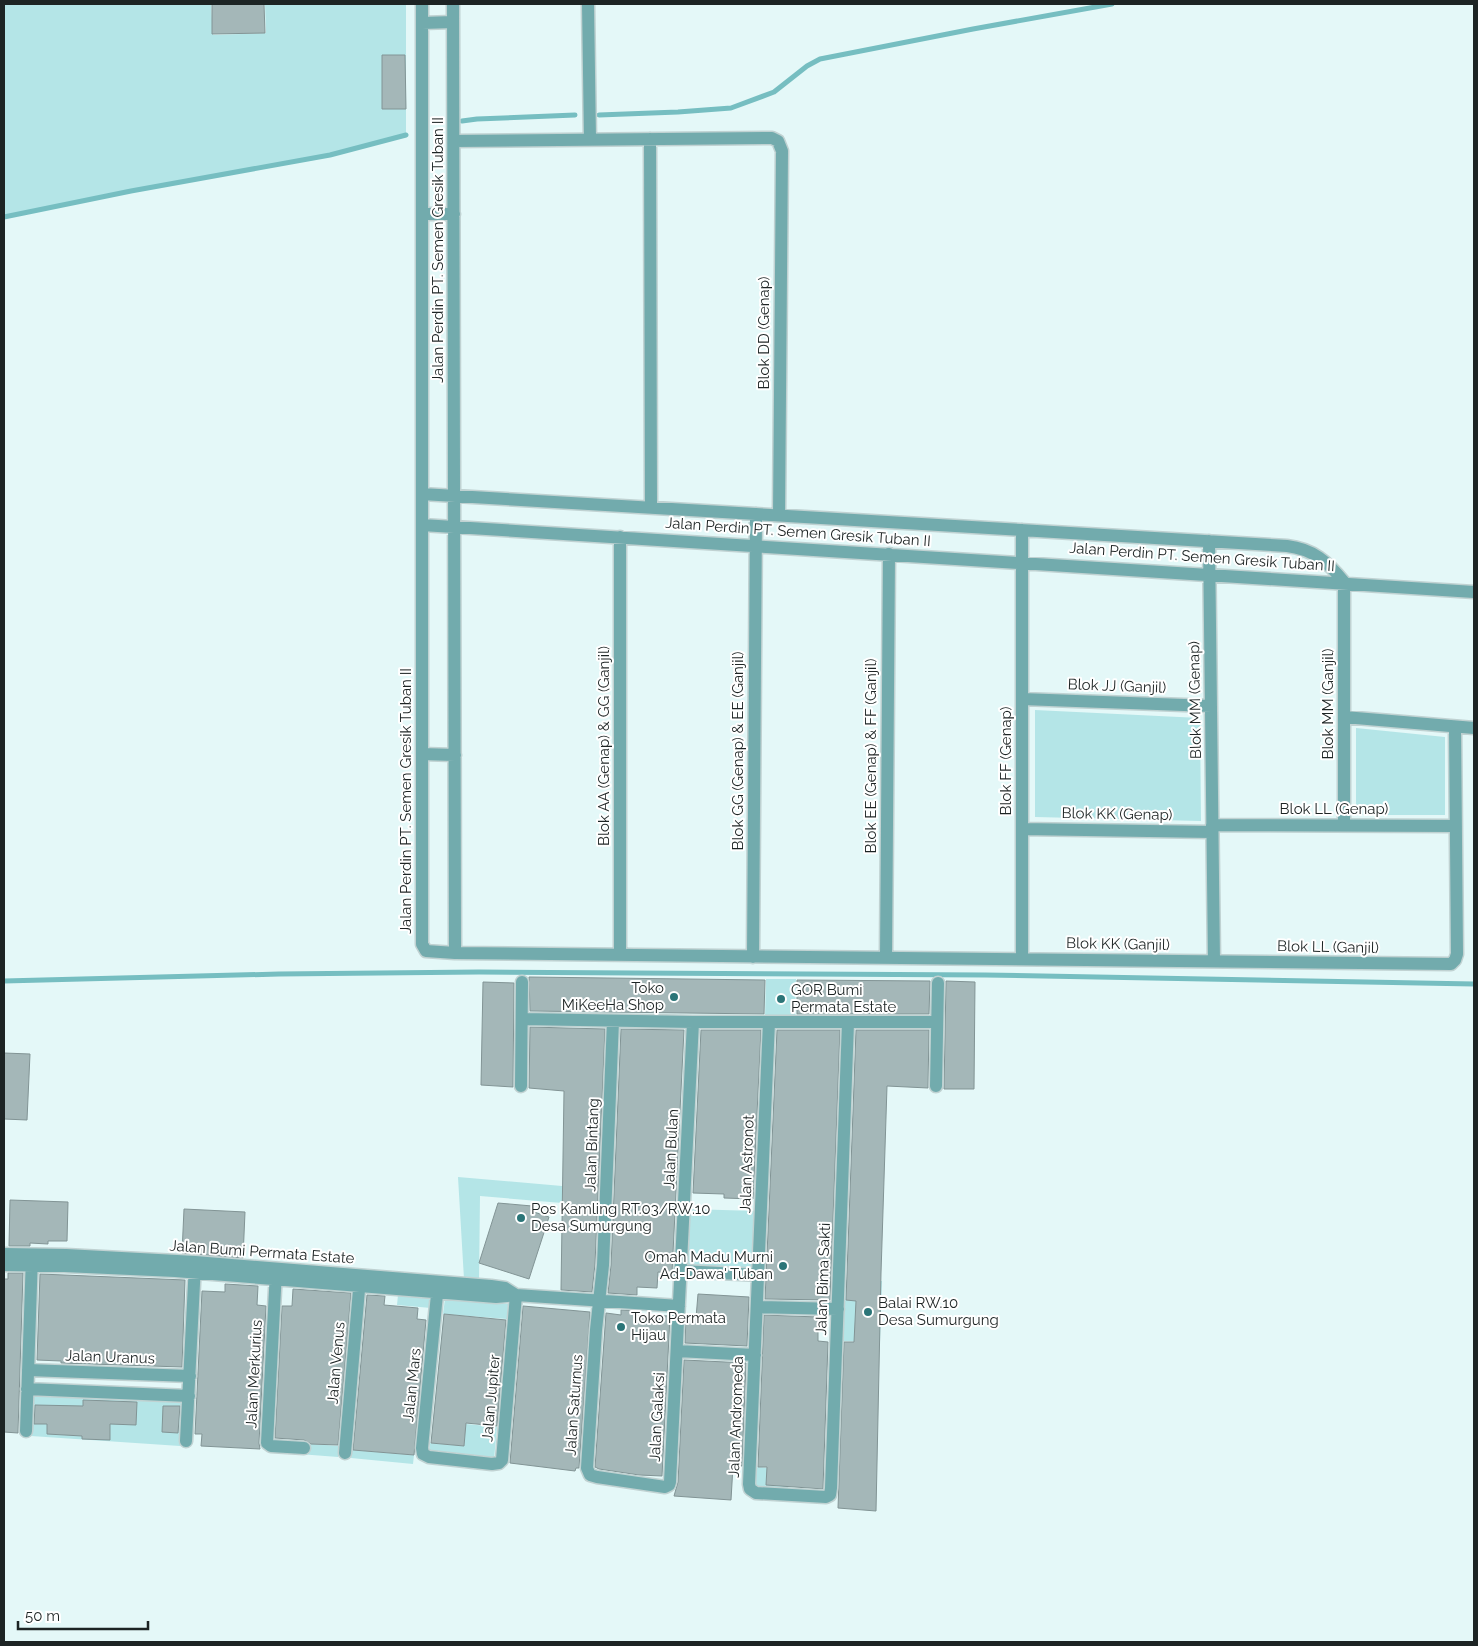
<svg xmlns="http://www.w3.org/2000/svg" width="1478" height="1646" font-family="Raleway,sans-serif">
<style>
.green{fill:#b4e5e7}
.lines{fill:none;stroke-linecap:round;stroke-linejoin:round}
.stream{stroke:#76bec1;stroke-width:5}
.building{fill:#a4b7b8;stroke:#829495}
.minor-casing{stroke:#c0d2d2;stroke-width:15}
.minor{stroke:#72abad;stroke-width:12}
.poi-dot{fill:#2b7578;stroke:#fff;stroke-width:2}
.labels{text-anchor:middle;dominant-baseline:central;stroke-width:4;stroke-linejoin:round;paint-order:stroke}
.street-label{font-size:15px;fill:#1d2424;stroke:#fff}
.poi-label{font-size:15px;fill:#1d2424;stroke:#fff;text-anchor:start}
</style>
<rect width="100%" height="100%" fill="#e4f8f8"/>
<path class="green" d="M4,4H211L213,35L266,33L265,4H406V135L330,155L131,191L4,217Z
M1035,710L1200,718L1201,821L1035,817Z
M1356,728L1445,737V815H1356Z
M766,979H796L795,1019L765,1018Z
M458,1177L562,1186V1203L480,1196L479,1281L464,1279Z
M689,1209L756,1211L754,1270L686,1267Z
M843,1280L882,1281L880,1342L841,1341Z
M398,1295L432,1298L431,1308L397,1305Z
M445,1299L508,1304L507,1319L443,1314Z
M33,1395L182,1402L180,1446L31,1436Z
M466,1424L497,1427L494,1459L429,1453L430,1443L464,1446Z
M273,1441L339,1446L338,1457L273,1452Z
M352,1450L414,1455L413,1464L351,1458Z
M755,1467L788,1469V1490L754,1489Z"/>
<g class="lines">
<path class="stream" d="M599,115L678,112L731,108L774,92L807,66L820,59L973,29L1112,4
M462,121L477,119L575,115
M4,217L131,191L330,155L406,135
M4,981L279,974L479,972L985,975L1474,984"/>
</g>
<path class="building" d="M212,4H264L265,33L212,34Z
M382,55H405L406,109H382Z
M529,977L765,980L764,1014L530,1011Z
M797,980L930,981L929,1014H797Z
M946,981L975,982L974,1089H944Z
M483,982L514,983L513,1087L481,1085Z
M530,1027L605,1029L595,1264L592,1292L561,1290L564,1091L529,1088Z
M621,1029L684,1030L672,1273L658,1272L657,1288L637,1287V1295L608,1293L611,1265Z
M701,1030H761L753,1199L724,1198V1194L693,1193Z
M777,1030H840L830,1300L765,1299Z
M856,1030H929L928,1088L887,1086L881,1273L876,1511L838,1508L844,1342H854L856,1301L846,1300Z
M4,1053L30,1054L27,1120L4,1119Z
M10,1200L68,1202L67,1241H48V1244L30,1243V1246H9Z
M498,1203L532,1206L531,1211L549,1217L529,1279L479,1263Z
M184,1209L245,1212L243,1258L182,1253Z
M8,1273H23L18,1433L4,1432V1279H8Z
M40,1274L185,1280L182,1367L61,1363V1361L37,1360Z
M225,1284L258,1286L257,1305L266,1306L259,1443L260,1449L201,1446L202,1434H195L202,1291L225,1292Z
M293,1289L351,1293L338,1445L311,1444L304,1440L275,1438L282,1306H292Z
M698,1294L749,1297L747,1346L685,1343L686,1317L696,1318Z
M367,1295L385,1296L384,1305L418,1308L417,1319L426,1320L414,1455L353,1450Z
M523,1306L590,1312L579,1468H576L575,1471L510,1463Z
M621,1310L636,1311V1314L638,1315L670,1316L662,1476L639,1475L599,1469L595,1467L606,1313L621,1315Z
M444,1314L506,1320L497,1426L466,1423L464,1446L431,1443Z
M764,1315L818,1317V1341L828,1342L823,1489L766,1485L767,1467H758Z
M684,1360L746,1363L742,1466H733L731,1500L674,1496L678,1482Z
M83,1400L137,1402L136,1425L110,1424V1440L82,1439V1436L47,1434V1424H34L35,1405L83,1406Z
M163,1406H180L178,1433L162,1432Z"/>
<g class="lines">
<defs>
<path id="minor" d="M422,4V944L426,951L455,953L1451,964L1455,960L1457,954L1455,727
M453,4L455,953
M588,4L590,140
M422,23L453,22
M650,139L651,508
M454,141L772,138L778,141L782,151L779,515
M422,214H454
M422,494L1287,546C1313,549 1328,562 1344,582
M422,525L1474,592
M1209,541L1214,961
M1022,699L1211,706
M1344,717L1474,728
M422,754L455,755
M1212,825L1456,826
M1344,826V582
M1022,829L1212,832
M620,955V537
M753,957L756,514
M886,958L889,554
M1022,959V530
M522,1019L693,1022H937
M613,1021L603,1265L596,1330L587,1468L590,1475L597,1477L665,1487L669,1485L670,1482L693,1022
M769,1022L749,1484L750,1489L756,1493L826,1497L830,1495L831,1488L848,1023
M521,1086L522,982
M936,1086L938,983
M4,1254L66,1255L195,1262L491,1286L505,1288L516,1295
M4,1265L64,1266L175,1271L496,1297L516,1295L679,1306
M276,1271L267,1443L271,1446L304,1448
M681,1271L759,1275
M438,1284L422,1448L423,1454L429,1457L492,1464L499,1463L502,1460L516,1295
M757,1307L838,1309
M677,1351L755,1355
M28,1370L190,1376
M27,1389L189,1396
M26,1431L32,1256
M186,1441L195,1264
M345,1453L360,1278"/>
</defs>
<use href="#minor" class="minor-casing"/>
<use href="#minor" class="minor"/>
</g>
<g class="poi-dot">
<circle cx="674" cy="997" r="5"/>
<circle cx="781" cy="999" r="5"/>
<circle cx="521" cy="1218" r="5"/>
<circle cx="783" cy="1266" r="5"/>
<circle cx="868" cy="1312" r="5"/>
<circle cx="621" cy="1327" r="5"/>
</g>
<g class="labels">
<g class="street-label">
<text transform="translate(438 250) rotate(-90)">Jalan Perdin PT. Semen Gresik Tuban II</text>
<text transform="translate(764 333) rotate(-90)">Blok DD (Genap)</text>
<text transform="translate(798 532) rotate(4)">Jalan Perdin PT. Semen Gresik Tuban II</text>
<text transform="translate(1202 557) rotate(4)">Jalan Perdin PT. Semen Gresik Tuban II</text>
<text transform="translate(1117 686) rotate(2)">Blok JJ (Ganjil)</text>
<text transform="translate(1195 700) rotate(-91)">Blok MM (Genap)</text>
<text transform="translate(1328 704) rotate(-90)">Blok MM (Ganjil)</text>
<text transform="translate(604 746) rotate(-90)">Blok AA (Genap) &amp; GG (Ganjil)</text>
<text transform="translate(738 751) rotate(-90)">Blok GG (Genap) &amp; EE (Ganjil)</text>
<text transform="translate(871 756) rotate(-90)">Blok EE (Genap) &amp; FF (Ganjil)</text>
<text transform="translate(1006 761) rotate(-90)">Blok FF (Genap)</text>
<text transform="translate(406 801) rotate(-90)">Jalan Perdin PT. Semen Gresik Tuban II</text>
<text x="1334" y="809">Blok LL (Genap)</text>
<text transform="translate(1117 814) rotate(1)">Blok KK (Genap)</text>
<text transform="translate(1118 944) rotate(1)">Blok KK (Ganjil)</text>
<text transform="translate(1328 947) rotate(1)">Blok LL (Ganjil)</text>
<text transform="translate(592 1145) rotate(-88)">Jalan Bintang</text>
<text transform="translate(671 1149) rotate(-87)">Jalan Bulan</text>
<text transform="translate(747 1164) rotate(-88)">Jalan Astronot</text>
<text transform="translate(262 1252) rotate(4)">Jalan Bumi Permata Estate</text>
<text transform="translate(823 1279) rotate(-88)">Jalan Bima Sakti</text>
<text transform="translate(110 1357) rotate(2)">Jalan Uranus</text>
<text transform="translate(336 1363) rotate(-85)">Jalan Venus</text>
<text transform="translate(254 1374) rotate(-87)">Jalan Merkurius</text>
<text transform="translate(412 1385) rotate(-84)">Jalan Mars</text>
<text transform="translate(491 1398) rotate(-85)">Jalan Jupiter</text>
<text transform="translate(574 1405) rotate(-86)">Jalan Saturnus</text>
<text transform="translate(657 1417) rotate(-87)">Jalan Galaksi</text>
<text transform="translate(736 1417) rotate(-88)">Jalan Andromeda</text>
</g>
<g class="poi-label">
<text x="664" y="988" text-anchor="end">Toko<tspan x="664" dy="17">MiKeeHa Shop</tspan></text>
<text x="791" y="990">GOR Bumi<tspan x="791" dy="17">Permata Estate</tspan></text>
<text x="531" y="1209">Pos Kamling RT.03/RW.10<tspan x="531" dy="17">Desa Sumurgung</tspan></text>
<text x="773" y="1257" text-anchor="end">Omah Madu Murni<tspan x="773" dy="17">Ad-Dawa' Tuban</tspan></text>
<text x="878" y="1303">Balai RW.10<tspan x="878" dy="17">Desa Sumurgung</tspan></text>
<text x="631" y="1318">Toko Permata<tspan x="631" dy="17">Hijau</tspan></text>
</g>
</g>
<rect width="1478" height="1646" fill="none" stroke="#1d2424" stroke-width="10"/>
<path d="M18 1621v8h130v-8" fill="none" stroke="#1d2424" stroke-width="2.5"/>
<text x="25" y="1621" font-size="15" fill="#1d2424" stroke="#ffffff" stroke-width="4" paint-order="stroke">50 m</text>
</svg>
